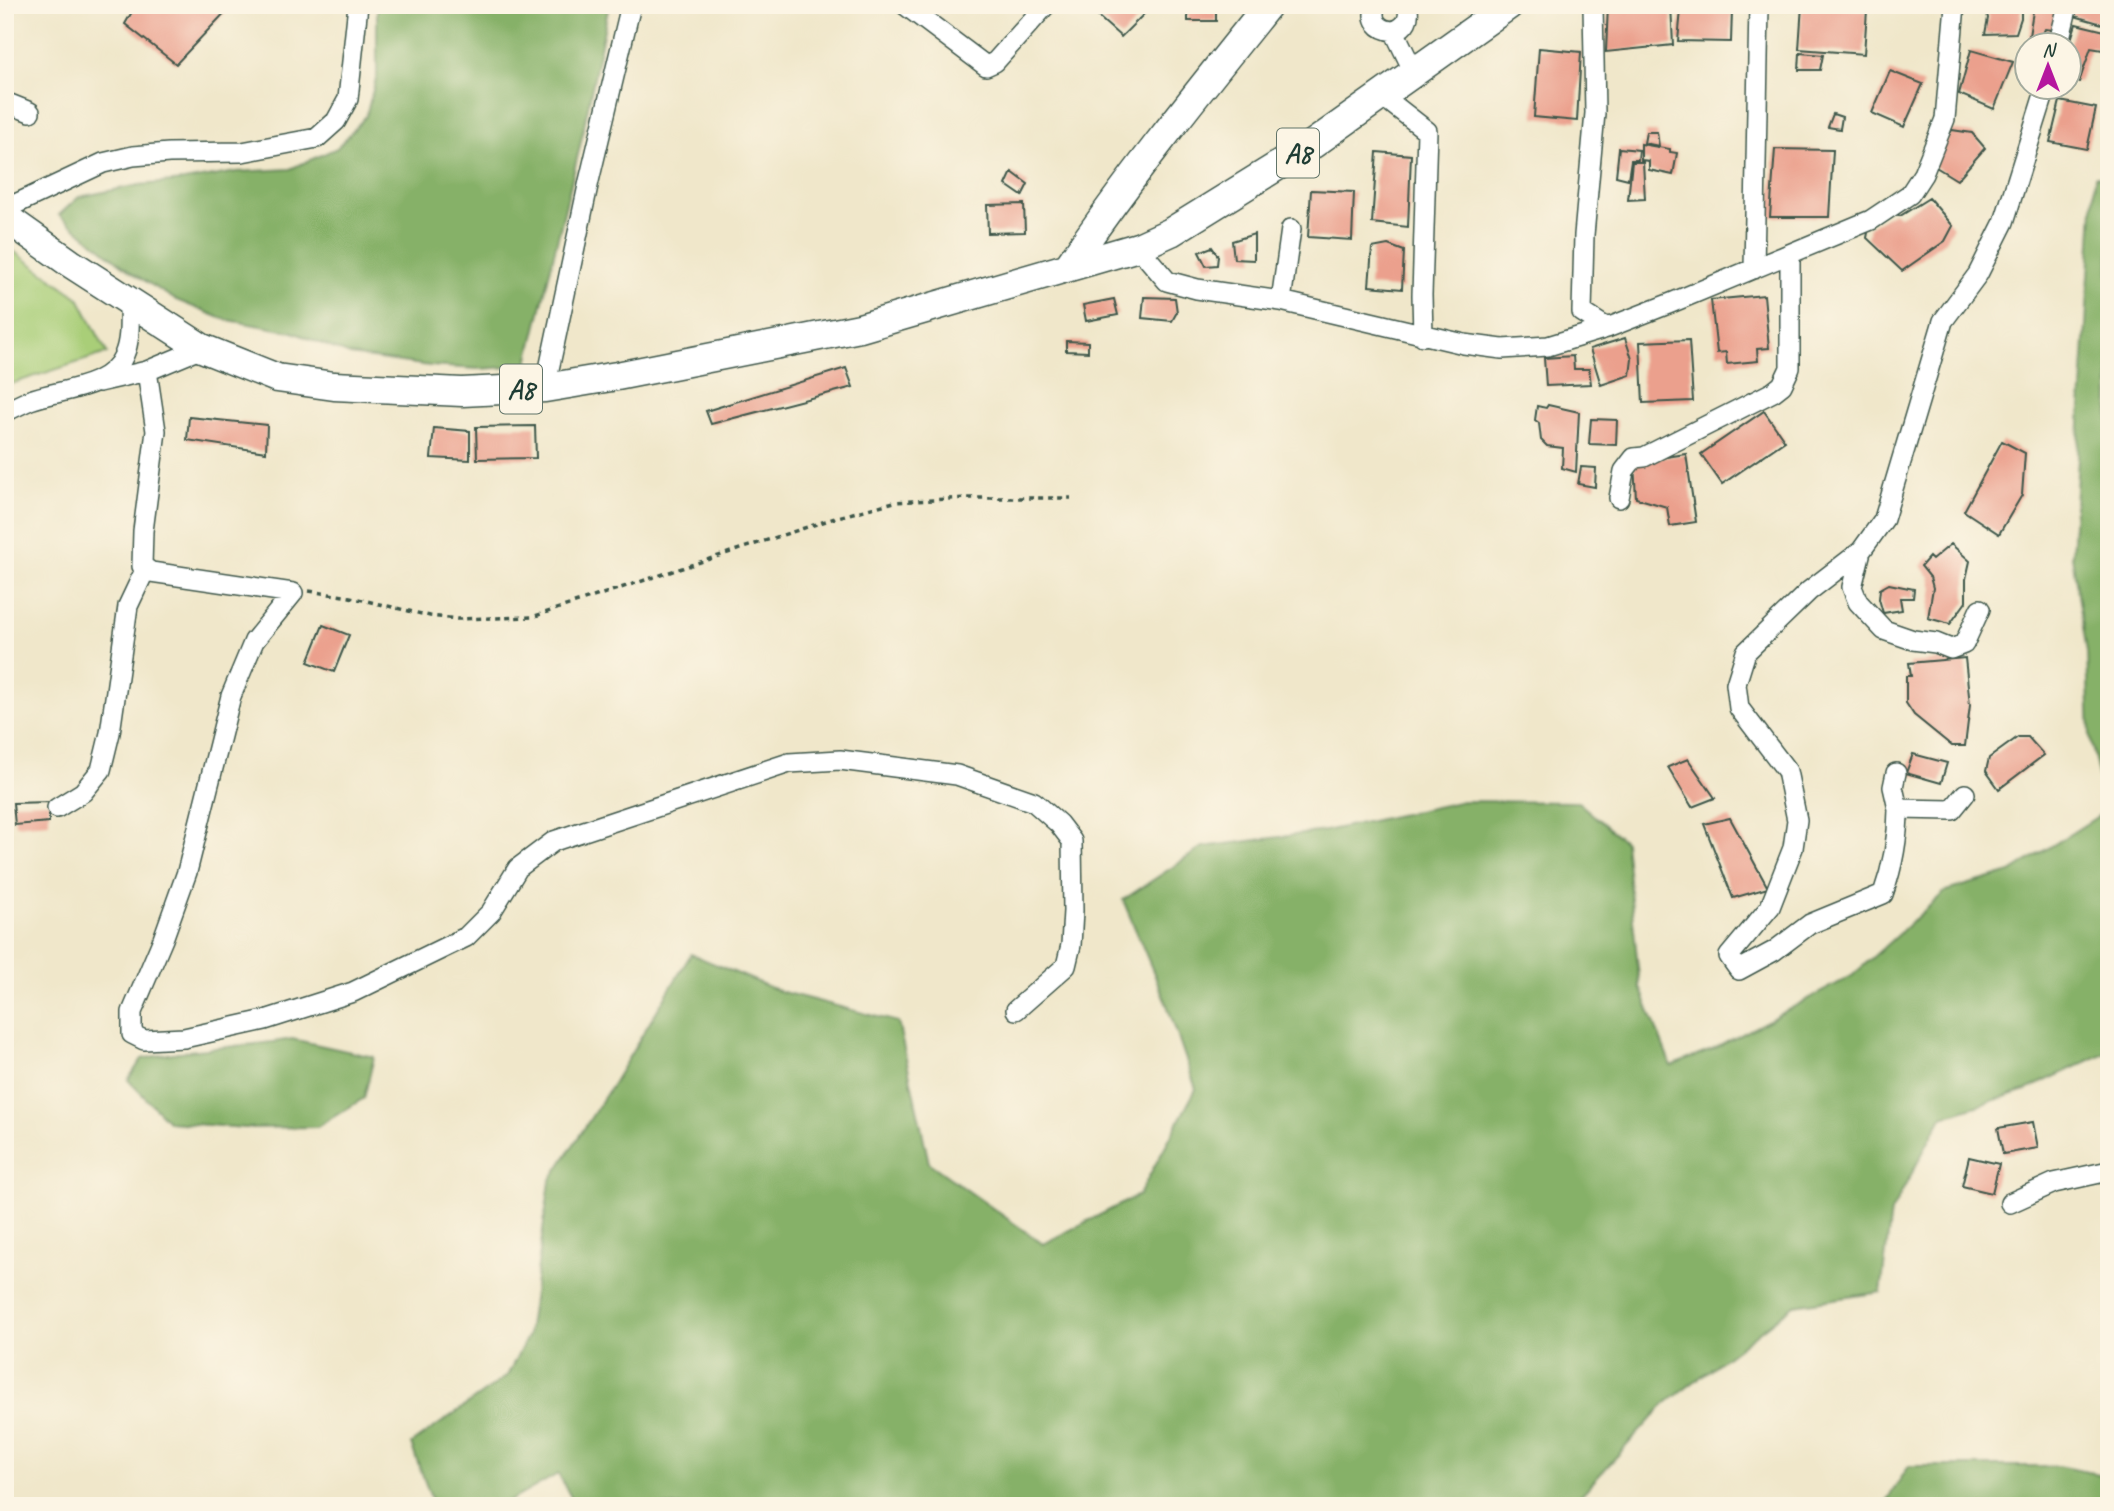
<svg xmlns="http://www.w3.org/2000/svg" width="2114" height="1511" font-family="Caveat,sans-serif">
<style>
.green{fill:#a9ce78;stroke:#648656;stroke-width:2}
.forest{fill:#86b168;stroke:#52774e;stroke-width:2}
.building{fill:#eba08d}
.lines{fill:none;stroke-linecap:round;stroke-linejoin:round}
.minor-casing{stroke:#3e564a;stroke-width:22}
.highway-casing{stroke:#3e564a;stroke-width:31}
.path{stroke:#3e564a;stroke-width:3.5;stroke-dasharray:5 5;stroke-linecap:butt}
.minor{stroke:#fff;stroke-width:19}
.highway{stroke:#fff;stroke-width:28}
.labels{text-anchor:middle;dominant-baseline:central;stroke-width:6;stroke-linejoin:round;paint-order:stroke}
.shield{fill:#fcf5e5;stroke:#617469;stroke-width:2}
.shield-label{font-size:28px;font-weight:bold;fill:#1f3d34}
</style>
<rect width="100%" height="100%" fill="#fcf5e5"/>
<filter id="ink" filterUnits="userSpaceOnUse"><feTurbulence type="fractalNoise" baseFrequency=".0143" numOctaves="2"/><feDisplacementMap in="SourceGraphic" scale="14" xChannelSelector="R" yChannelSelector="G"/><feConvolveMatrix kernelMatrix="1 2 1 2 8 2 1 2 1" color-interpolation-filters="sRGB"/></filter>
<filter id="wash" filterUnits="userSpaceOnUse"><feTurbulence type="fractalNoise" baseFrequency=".00686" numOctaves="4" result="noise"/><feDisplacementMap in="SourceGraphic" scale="28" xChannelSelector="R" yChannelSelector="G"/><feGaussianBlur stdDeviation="1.57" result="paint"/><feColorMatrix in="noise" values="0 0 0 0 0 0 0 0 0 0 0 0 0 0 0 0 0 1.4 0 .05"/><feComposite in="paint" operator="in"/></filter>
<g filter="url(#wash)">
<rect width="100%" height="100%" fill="#f0e7ca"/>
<path class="green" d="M5,245L79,298L107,353L5,386Z"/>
<path class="forest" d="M377,5H609L580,146L527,366L479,369L430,366L350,355L293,332L223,319L174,299L131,272L59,215L79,197L139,185L184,181L236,172L290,169L337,148L366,116L377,75Z
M2095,176L2109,177V1051L2026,1090L1942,1117L1891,1212L1881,1292L1794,1305L1664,1405L1571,1506H576L558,1474L501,1506H434L411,1444L507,1376L528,1335L550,1181L614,1082L691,954L779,991L898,1022L929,1163L1043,1244L1139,1195L1196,1089L1166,1002L1123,900L1203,847L1325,831L1463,801L1578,802L1625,842L1640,987L1671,1066L1712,1050L1852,976L1946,891L2011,872L2106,811L2090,737L2087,652L2072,556Z
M292,1039L374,1057L364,1098L317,1127L245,1128L169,1122L128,1080L142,1059C191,1047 242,1048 292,1039Z
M1909,1466H2057L2109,1476V1506H1883Z"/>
<g id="blocks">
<path class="building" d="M136,5H232L176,64L125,24Z
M1085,5H1149L1150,8L1121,37Z
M1188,5H1216V21H1188Z
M1608,5H1671L1673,45L1606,52Z
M1802,5L1867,10L1864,54L1799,49Z
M1984,5H2021V18L2016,33L1985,34L1988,18Z
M2034,5H2061L2054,30L2045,29L2041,38L2029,36Z
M2074,5H2109V26L2071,15Z
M1681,10H1732L1731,42L1678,41Z
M2076,24L2109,32V51L2091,48L2079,82L2068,80V49Z
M1539,48L1581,52L1577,121L1534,117Z
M1971,50L2013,62L1994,109L1959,94Z
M1800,53L1823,55L1820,70H1799Z
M1890,71L1923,84L1904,127L1872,113Z
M2060,101L2096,108L2087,149L2050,142Z
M1833,114L1842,117L1840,129L1828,127Z
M1952,130L1972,133L1985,148L1957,180L1931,164Z
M1646,132H1657L1659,146L1644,143Z
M1641,144L1670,149V152L1677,153L1673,175L1649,170V161L1641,160Z
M1619,148L1639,150L1638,160H1631L1628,179L1616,176Z
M1775,149L1833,150L1829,217H1770Z
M1377,152L1411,155L1408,227L1372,223Z
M1632,162H1643L1645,199L1628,200Z
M1012,172L1028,184L1022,196L1006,185Z
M1311,190L1354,192L1352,240L1308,237Z
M1929,198L1953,226L1945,241L1902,271L1867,238L1869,227L1894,212L1900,216Z
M1024,204L1025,232L988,233L987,205Z
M1254,234V260L1234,259L1232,241Z
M1388,245L1404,251L1402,289L1369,286L1372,248Z
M1212,247L1218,256L1217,265L1206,266L1199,252Z
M1764,295L1769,348L1757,349L1758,361L1727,364L1726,352L1717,353L1711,300Z
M1144,297L1175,298L1177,312L1172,321L1142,318Z
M1114,299L1118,315L1086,321L1083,305Z
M1625,338L1632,359L1630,375L1601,385L1590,349Z
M1689,340L1693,401L1643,403L1640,342Z
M1066,341L1088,342V352L1066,351Z
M1573,356L1574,369H1589L1591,384L1546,386L1544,358Z
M846,368L853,387L711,424L706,411Z
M1548,405L1579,412L1576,472L1562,468L1563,448L1547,446L1541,440L1539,423L1535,420L1537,406L1546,408Z
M1764,411L1785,441L1722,484L1701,454Z
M189,417L267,425L266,452L187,440Z
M1591,419L1617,420L1616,445L1589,444Z
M535,426L536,458L477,459L476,427Z
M434,428L470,431V460L431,458Z
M2002,441L2025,453L2022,495L1999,534L1964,511Z
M1686,454L1696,522L1670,526L1667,507L1636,498L1634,462Z
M1581,467L1596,468L1595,487L1578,484Z
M1951,544L1970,561L1966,579V602L1950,624L1928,618L1933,588L1930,577L1921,566L1929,557L1932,560Z
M1889,584L1914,589L1913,598H1900L1902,610L1883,613L1879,599L1880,589Z
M323,625L349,635L334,672L308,662Z
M1965,658L1970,705L1965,746H1952L1914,715L1906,703V676H1911L1909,663Z
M2018,737H2028L2044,755L1999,789L1986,771L1989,758Z
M1913,754L1947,763L1941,783L1906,773Z
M1688,759L1715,798L1692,807L1668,767Z
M49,802V822L15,825L13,803Z
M1730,818L1768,888L1733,898L1704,824Z
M2033,1122L2038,1148L2003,1154L1998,1128Z
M1969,1157L1999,1164L1992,1193L1962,1186Z"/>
</g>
</g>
<g filter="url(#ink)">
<use href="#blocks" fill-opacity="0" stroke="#3e564a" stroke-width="2"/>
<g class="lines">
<defs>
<path id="minor" d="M905,5L986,66L995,62L1046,5
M1376,5C1370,20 1378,30 1394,31C1406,27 1411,18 1407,5
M1593,5L1595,113L1584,235L1582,312L1607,328
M1394,31L1414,72
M2058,46L2068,5
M1381,95L1427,131L1422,295L1423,336
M5,102L30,112
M5,209L103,163L133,156L169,153L242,152L317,138L336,121L348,99L358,5
M1138,247L1167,281L1197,289L1281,301L1464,344L1502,349L1548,346L1607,328L1671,303L1871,220L1910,194L1923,174L1945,119L1955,5
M1754,269L1759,5
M1281,301L1291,229
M147,371L156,431L143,531L142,566L151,572L293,593L254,641L231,696L187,872L163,939L132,1012V1034L144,1040L184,1038L265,1020L353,992L466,937L491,912L518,868L554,841L789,763L840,760L957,775L1034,802L1059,824L1072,841L1073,911L1071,945L1066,966L1016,1010
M99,382L147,371L202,348
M545,388L589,181L631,5
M5,412C13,408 21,404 30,400C60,389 109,390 124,355C131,339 129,319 129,302
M1619,498L1624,471L1634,458L1644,457L1773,392L1782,385L1790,368V254
M1861,551L1852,587L1858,602L1884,630L1913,640L1936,643L1951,649L1964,644L1980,609
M1896,773L1893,787L1898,809
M1965,794L1952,810L1898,809C1898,840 1893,866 1883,894L1810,924L1774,951L1739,970L1729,956L1770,907L1793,848L1797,820L1787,771L1739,708L1736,684L1746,652L1809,591L1861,551L1884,519L1943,321L1978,274L2004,222L2046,88
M57,808L83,792L101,770L110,733L128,606L145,570
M2010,1203L2054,1183L2109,1171"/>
<path id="highway" d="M5,217L70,263L202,348L277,378L334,386L462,392L545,388L617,376L860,328L1138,247L1171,232L1313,144L1509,5
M1068,267C1130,176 1199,91 1268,5"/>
</defs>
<use href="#minor" class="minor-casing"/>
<use href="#highway" class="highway-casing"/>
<path class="path" d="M309,591L350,597L430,616L457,619L532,617L838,517L894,502L968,498H1071"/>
<use href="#minor" class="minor"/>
<use href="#highway" class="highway"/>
</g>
</g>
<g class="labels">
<g class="shield">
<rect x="1277" y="128.5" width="42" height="49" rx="5"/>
<rect x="500" y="364.5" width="42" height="49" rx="5"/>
</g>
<g class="shield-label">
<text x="1298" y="153">A8</text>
<text x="521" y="389">A8</text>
</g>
</g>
<rect width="2114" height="1511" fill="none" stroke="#fcf5e5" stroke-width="28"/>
<g transform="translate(2048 66)"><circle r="33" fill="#fcf5e5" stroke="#a4ab9e" stroke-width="2"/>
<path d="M0-5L12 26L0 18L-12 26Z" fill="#b5179e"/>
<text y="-10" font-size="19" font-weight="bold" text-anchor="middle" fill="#1f3d34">N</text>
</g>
</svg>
